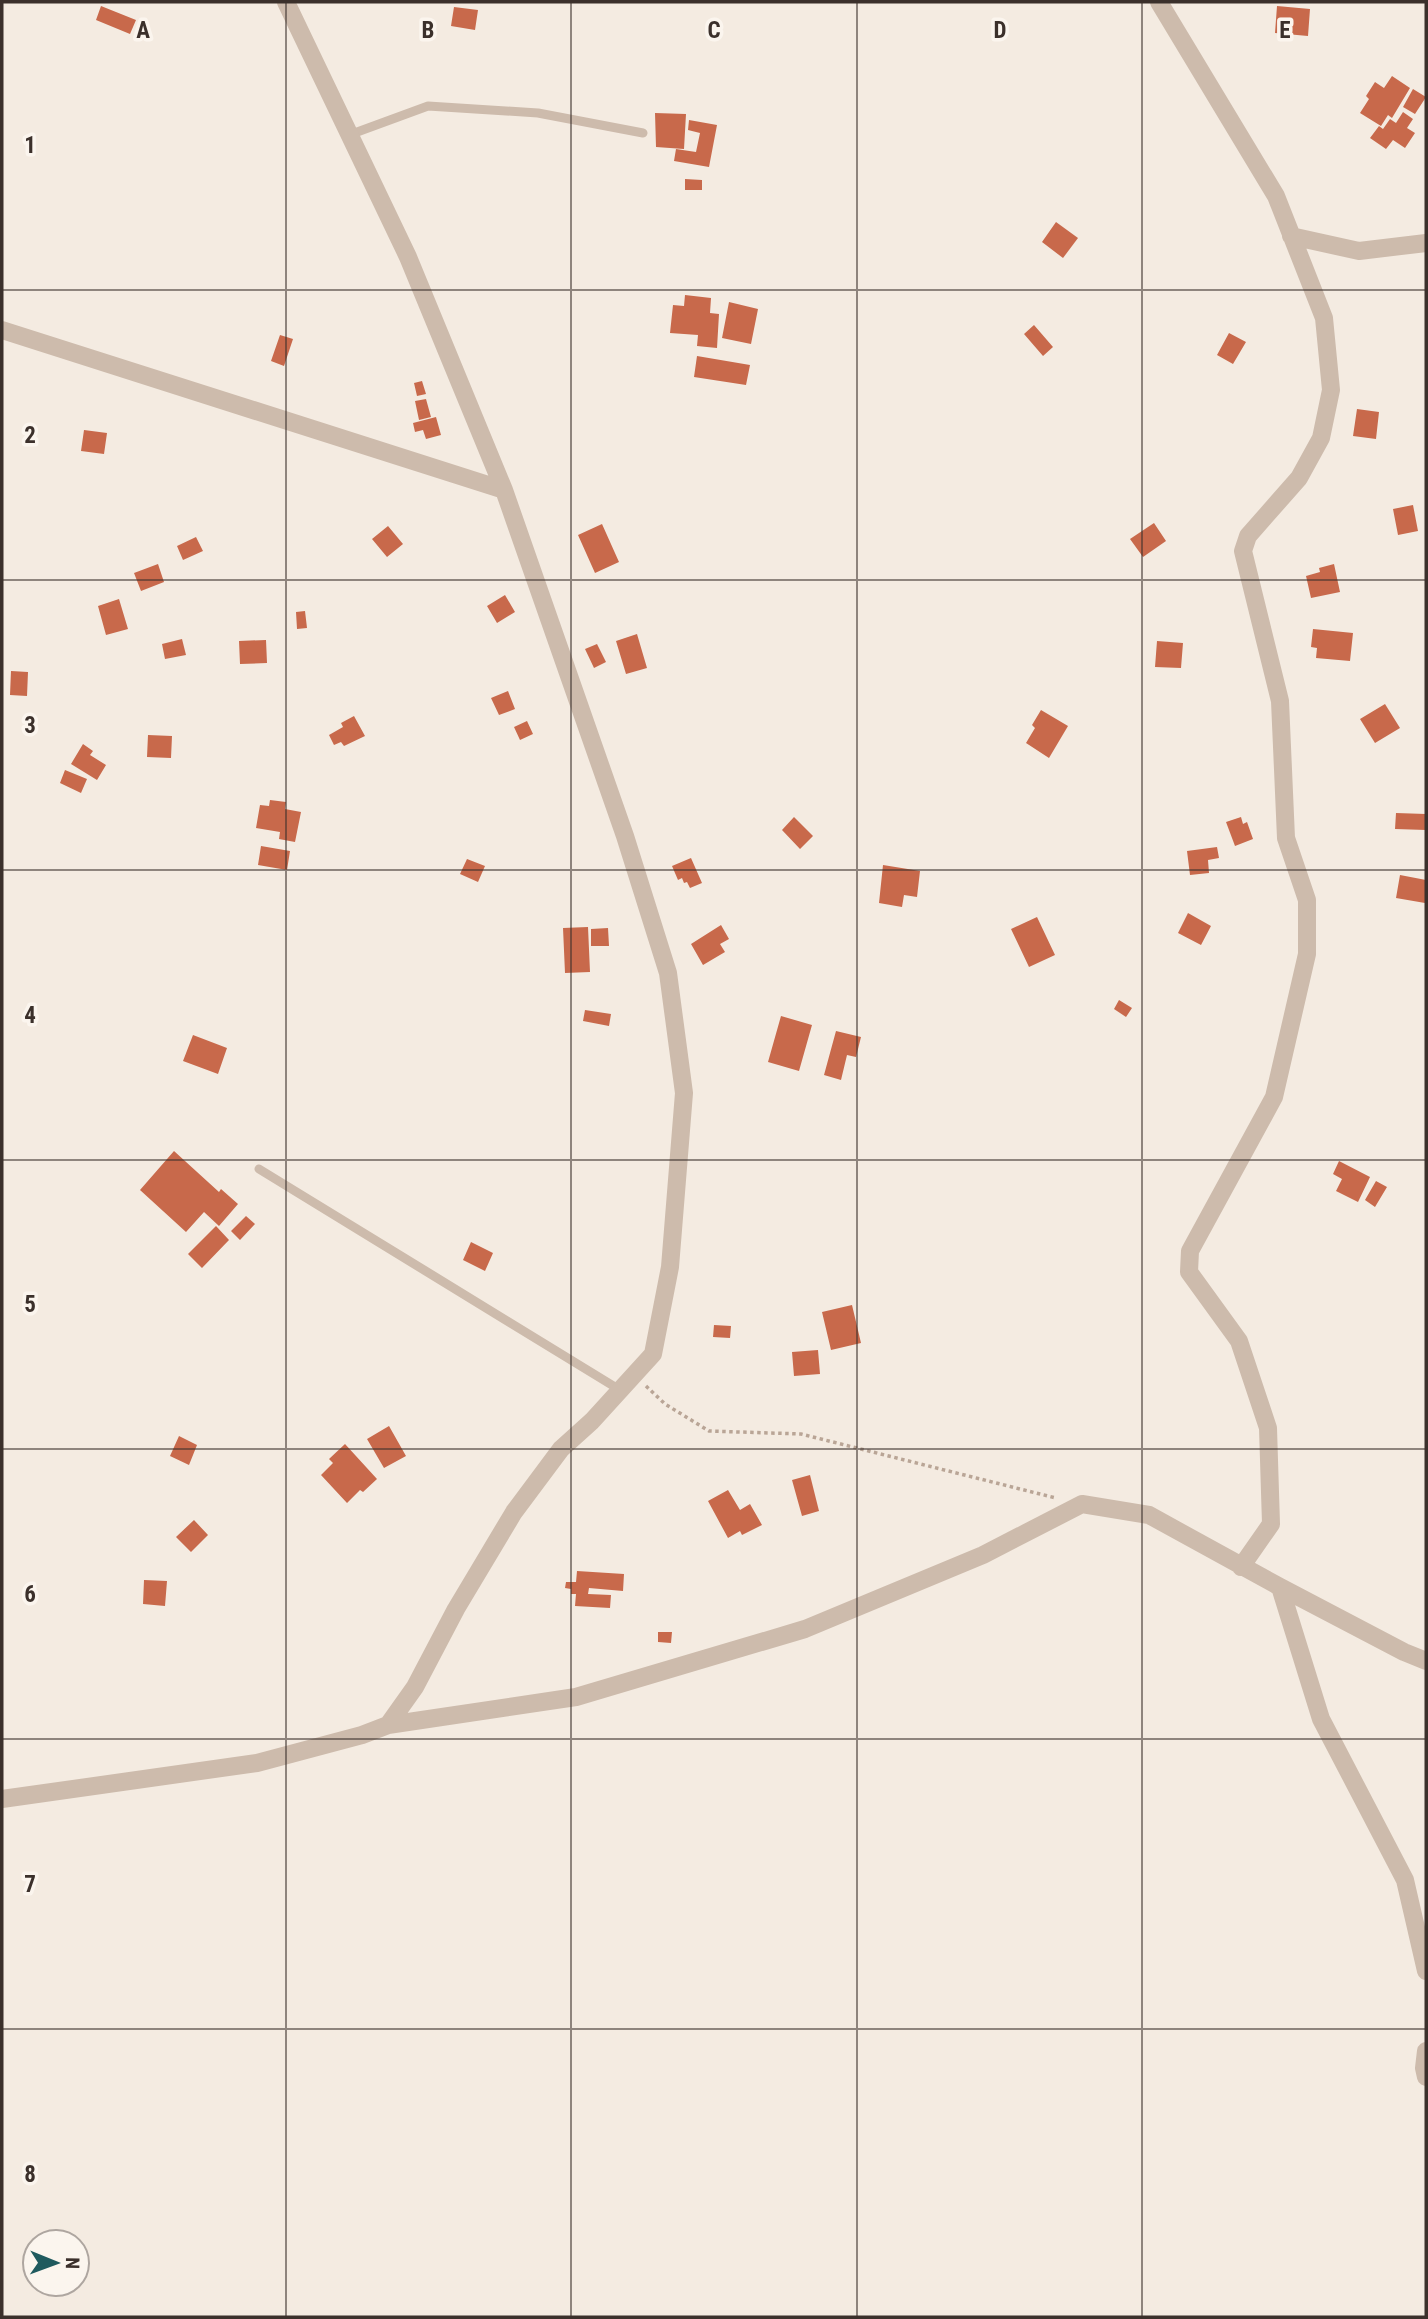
<svg xmlns="http://www.w3.org/2000/svg" width="1428" height="2319" font-family="'Roboto Condensed',sans-serif">
<style>
.building{fill:#c8694b}
.lines{fill:none;stroke-linecap:round;stroke-linejoin:round}
.path{stroke:#b9a596;stroke-width:3.5;stroke-dasharray:3.5 3.5;stroke-linecap:butt}
.lane{stroke:#cdbbac;stroke-width:9}
.street{stroke:#cdbbac;stroke-width:18}
.grid{fill:none;stroke:#3b302b;stroke-width:2;stroke-opacity:0.55}
.grid-label{font-size:23px;text-anchor:middle;font-weight:bold;fill:#3b302b;stroke:#fbf5ee;stroke-width:7;stroke-linejoin:round;paint-order:stroke}
</style>
<rect width="100%" height="100%" fill="#f4ebe1"/>
<path class="building" d="M101,6L136,20L130,34L96,20Z
M1277,6L1310,9L1308,36L1275,33Z
M454,7L478,10L475,30L451,26Z
M1392,76L1410,88L1392,118L1388,115L1381,126L1360,113L1369,99L1366,96L1375,82L1384,88Z
M1413,89L1426,97L1415,114L1403,107Z
M1403,112L1413,119L1407,128L1415,133L1405,148L1393,140L1386,149L1370,138L1379,126L1383,129L1390,119L1396,123Z
M655,113L686,114L684,149L656,147Z
M689,120L717,125L709,167L674,161L676,149L696,152L700,133L688,130Z
M685,179L702,180V190H685Z
M1056,222L1078,238L1063,258L1042,242Z
M685,295L711,298L710,313L719,314L717,348L697,346L698,335L670,333L673,305L684,306Z
M729,302L758,309L751,344L722,338Z
M1034,325L1053,347L1043,356L1024,334Z
M1229,333L1246,342L1233,364L1217,355Z
M280,335L293,339L284,366L271,361Z
M697,356L750,365L746,385L694,377Z
M422,381L426,394L417,396L414,383Z
M426,399L431,417L419,420L415,401Z
M1357,409L1379,412L1376,439L1353,436Z
M436,417L441,435L426,439L423,430L415,432L413,423Z
M84,430L107,433L104,454L81,451Z
M1413,505L1418,531L1398,535L1393,509Z
M1154,523L1166,541L1143,557L1130,539Z
M602,524L619,562L595,573L578,535Z
M388,526L403,544L387,557L372,539Z
M196,537L203,551L183,560L177,546Z
M158,564L164,582L141,591L134,573Z
M1334,564L1340,592L1311,598L1306,576L1320,572L1319,568Z
M505,595L515,612L497,623L487,606Z
M119,599L128,629L106,635L98,606Z
M305,611L307,628L297,629L296,612Z
M1313,629L1353,633L1350,661L1316,658L1317,648L1311,647Z
M637,634L647,668L626,674L616,641Z
M182,639L186,655L165,659L162,644Z
M266,640L267,663L240,664L239,641Z
M1157,641L1183,643L1181,668L1155,667Z
M597,644L606,662L594,668L585,649Z
M11,671L28,672L27,696L10,695Z
M508,691L515,709L499,715L491,698Z
M1385,704L1400,728L1375,743L1360,719Z
M1041,710L1068,726L1049,758L1026,743L1035,728L1032,725Z
M354,716L365,736L344,746L341,742L334,745L329,735L343,727L341,723Z
M527,721L533,734L520,740L514,727Z
M148,735L172,736L171,758L147,757Z
M83,744L93,751L90,755L106,765L97,780L71,764Z
M65,770L87,779L81,793L60,783Z
M270,800L286,802L285,809L301,812L295,842L279,839L280,832L256,828L260,805L269,806Z
M1396,813L1426,814V830L1395,829Z
M794,817L813,836L800,849L782,830Z
M1241,817L1243,824L1247,822L1253,839L1235,846L1226,822Z
M261,846L290,851L287,870L258,865Z
M1217,847L1219,858L1208,860L1209,873L1190,875L1187,851Z
M691,858L702,883L690,888L687,882L684,883L682,878L678,880L672,866Z
M467,859L485,866L478,882L460,874Z
M883,865L920,871L917,897L904,895L902,907L879,903Z
M1400,875L1426,880L1425,903L1396,898Z
M1188,913L1211,926L1201,945L1178,933Z
M1037,917L1055,955L1029,967L1011,929Z
M721,925L729,939L720,944L725,952L703,965L691,944Z
M588,927L590,972L565,973L563,928Z
M608,928L609,946H591V929Z
M1119,1000L1132,1008L1126,1017L1114,1009Z
M585,1010L611,1014L609,1026L583,1021Z
M781,1016L812,1025L799,1071L768,1062Z
M836,1031L861,1037L856,1057L847,1055L841,1080L824,1075Z
M193,1035L227,1048L218,1074L183,1061Z
M174,1151L219,1192L221,1189L238,1204L219,1226L204,1212L186,1232L140,1190Z
M1339,1161L1370,1177L1358,1202L1336,1191L1342,1179L1333,1174Z
M1376,1181L1387,1187L1375,1207L1365,1200Z
M246,1216L255,1224L240,1240L231,1231Z
M216,1226L229,1240L202,1268L188,1254Z
M471,1242L493,1253L485,1271L463,1260Z
M852,1305L861,1343L831,1350L822,1312Z
M714,1325L731,1326L730,1338L713,1337Z
M818,1350L820,1374L794,1376L792,1352Z
M389,1426L406,1456L384,1468L367,1439Z
M179,1436L197,1445L189,1465L170,1456Z
M345,1444L377,1479L363,1492L360,1490L347,1503L321,1475L333,1463L329,1459Z
M810,1475L819,1511L802,1516L792,1480Z
M728,1490L740,1510L750,1504L762,1525L742,1535L740,1531L728,1538L708,1501Z
M194,1520L208,1535L191,1552L176,1537Z
M577,1571L624,1574L623,1591L589,1588L588,1594L611,1595L610,1608L575,1606L576,1594H571V1589L565,1588L566,1582H576Z
M144,1580L167,1581L165,1606L143,1604Z
M658,1632H672L671,1643L658,1642Z"/>
<g class="lines">
<path class="path" d="M646,1386L665,1404L709,1431L801,1434L1056,1498"/>
<path class="lane" d="M349,135L428,106L538,113L643,133
M259,1169L620,1390"/>
<path class="street" d="M1159,2L1276,196L1324,318L1331,390L1321,438L1299,478L1248,536L1243,551L1280,701L1286,838L1307,900V954L1274,1097L1190,1251L1189,1272L1239,1341L1268,1428L1271,1524L1241,1567
M1291,236L1359,251L1426,243
M2,330L504,490
M1280,1587L1321,1719L1405,1880L1426,1971
M388,1725L576,1697L805,1629L983,1555L1082,1504L1149,1515L1280,1587L1404,1652L1426,1661
M2,1799L257,1763L362,1735L388,1725L415,1687L456,1609L514,1512L561,1449L592,1421L653,1354L670,1267L684,1093L668,973L625,836L504,490L408,257L286,2
M1426,2051L1424,2068L1426,2077"/>
</g>
<path class="grid" d="M286,2V2317M571,2V2317M857,2V2317M1142,2V2317M2,290H1426M2,580H1426M2,870H1426M2,1160H1426M2,1449H1426M2,1739H1426M2,2029H1426"/>
<g class="grid-label">
<text x="143" y="38">A</text>
<text x="428" y="38">B</text>
<text x="714" y="38">C</text>
<text x="1000" y="38">D</text>
<text x="1285" y="38">E</text>
<text x="30" y="153">1</text>
<text x="30" y="443">2</text>
<text x="30" y="733">3</text>
<text x="30" y="1023">4</text>
<text x="30" y="1312">5</text>
<text x="30" y="1602">6</text>
<text x="30" y="1892">7</text>
<text x="30" y="2182">8</text>
</g>
<rect width="1428" height="2319" fill="none" stroke="#3b302b" stroke-width="7"/>
<g transform="translate(56 2263) rotate(91)"><circle r="33" fill="#fbf5ee" stroke="#aea6a0" stroke-width="2"/>
<path d="M0-5L12 26L0 18L-12 26Z" fill="#1f5a5e"/>
<text y="-10" font-size="19" font-weight="bold" text-anchor="middle" fill="#3b302b">N</text>
</g>
</svg>
